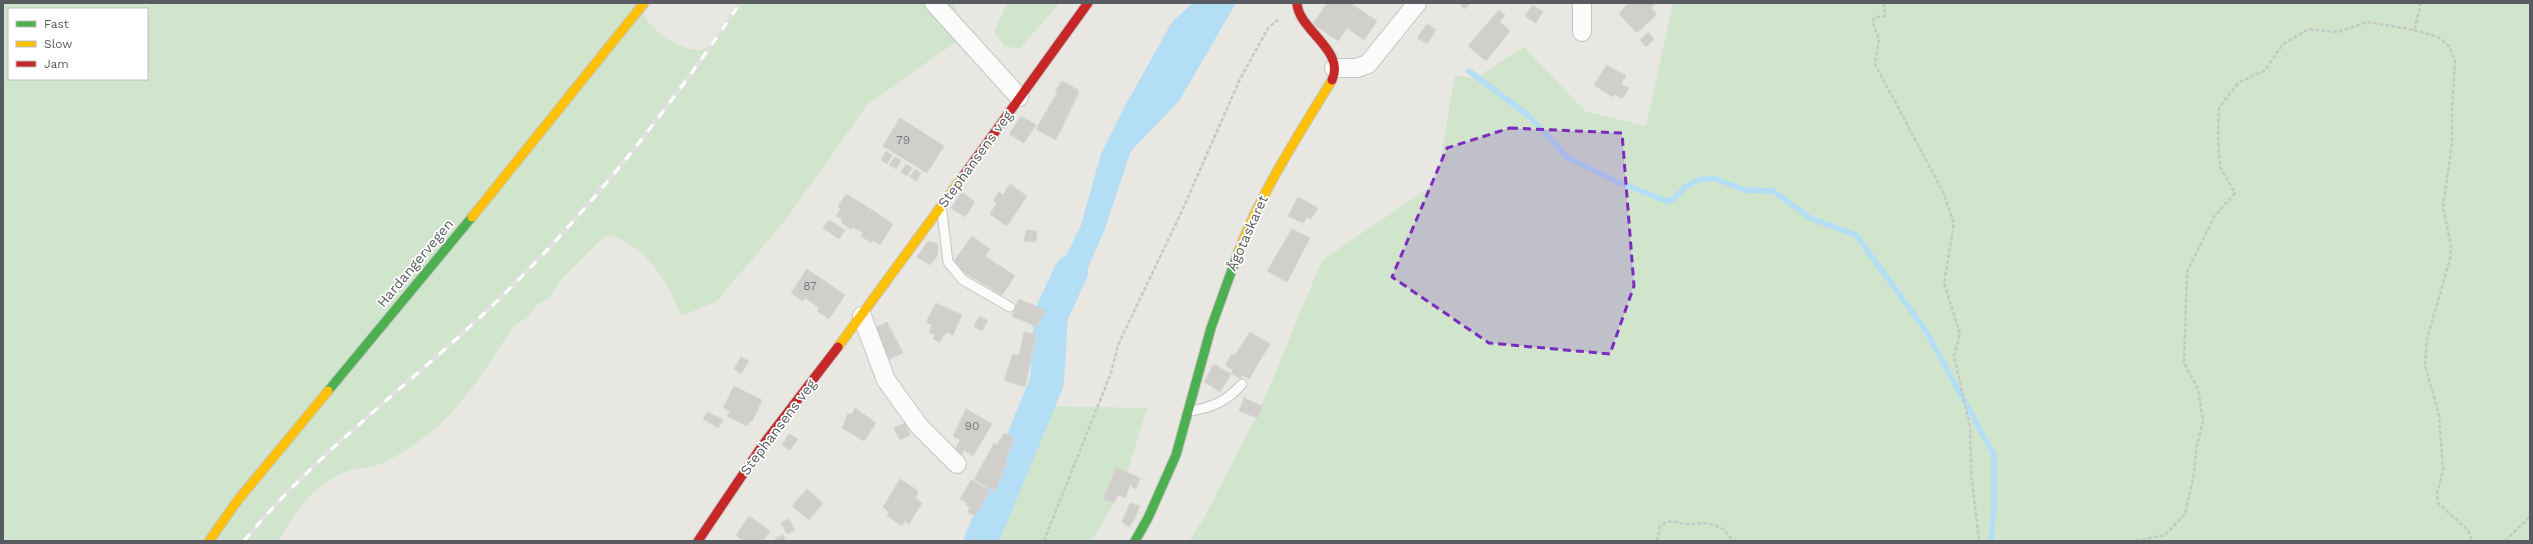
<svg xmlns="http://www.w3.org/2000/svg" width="2533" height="544" font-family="'Work Sans',sans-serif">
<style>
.green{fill:#d1e5cd;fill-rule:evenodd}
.water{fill:#b4def5}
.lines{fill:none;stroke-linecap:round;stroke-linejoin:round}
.stream{stroke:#b4def5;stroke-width:5.5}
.river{stroke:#b4def5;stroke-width:34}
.building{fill:#d0cfcc;stroke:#d7d5d2}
.lane-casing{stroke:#c5c5c4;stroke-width:11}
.street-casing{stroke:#c5c5c4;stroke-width:20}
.fast-casing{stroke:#c5c6c5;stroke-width:11}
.slow-casing{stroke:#c5c6c5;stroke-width:11}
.jam-casing{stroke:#c5c6c5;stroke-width:11}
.path{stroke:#c4c9c5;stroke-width:2.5;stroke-dasharray:4 2;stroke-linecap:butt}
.lane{stroke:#fcfbfb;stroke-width:9}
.street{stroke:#fcfbfb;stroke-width:18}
.fast{stroke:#4caf50;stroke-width:9}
.slow{stroke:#ffc107;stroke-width:9}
.jam{stroke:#c62828;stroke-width:9}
.rail-casing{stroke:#e1e1e0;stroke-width:4.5}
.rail{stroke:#fff;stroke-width:3;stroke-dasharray:9;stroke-linecap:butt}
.marked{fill:#7b2cbf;fill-opacity:0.2;stroke:#7b2cbf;stroke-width:3;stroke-dasharray:8 5;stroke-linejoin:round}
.labels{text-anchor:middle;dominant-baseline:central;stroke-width:3.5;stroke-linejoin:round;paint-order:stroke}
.number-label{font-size:12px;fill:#777a7c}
.street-label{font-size:14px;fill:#585c60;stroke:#fff}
</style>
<rect width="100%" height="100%" fill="#e8e7e2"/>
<path class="green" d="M3,3H648L643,14C651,30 684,55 704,49C708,48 715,42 718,39C727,30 729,13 736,3H954L967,39L964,36L867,105L787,218L716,302L681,316C668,281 644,242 606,235L560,281L548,299L539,303L527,317L512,328C494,357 459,411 432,431C416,444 392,461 372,467C363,469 353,468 345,472C314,484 294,513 279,541H3ZM9,9H147V79H9Z
M1007,3H1060L1020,48L1005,47L994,32Z
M1673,3H2530V541H1189L1204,518L1261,407L1322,260L1436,183L1455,76L1475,78L1524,47L1585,111L1646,126Z
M1037,406L1147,408L1122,490L1091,541H981Z"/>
<path class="water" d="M1193,3H1236L1179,101L1131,151L1104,231L1074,300L1051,315L1052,293L1059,270L1081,225L1101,154L1125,106L1172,22Z"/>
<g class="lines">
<path class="stream" d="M1469,71L1528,115L1568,158L1620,183L1667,201L1674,199L1685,187L1698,180L1714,178L1744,190L1773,191L1810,218L1856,235L1926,331L1994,455V508L1991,541"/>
<path class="river" d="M981,541L1047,382L1051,315L1071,272"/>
</g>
<path class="building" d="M1327,3H1350L1377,21L1364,40L1347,28L1338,41L1313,24Z
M1458,3H1470L1465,9Z
M1628,3H1656L1651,8L1657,14L1637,33L1619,14Z
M1533,5L1543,12L1536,23L1525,16Z
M1499,10L1505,15L1500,22L1510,31L1486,61L1468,46Z
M1427,24L1436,30L1427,44L1417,38Z
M1648,32L1654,39L1646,47L1640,40Z
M1607,65L1626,76L1621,84L1629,88L1622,99L1615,94L1613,97L1594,85Z
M1062,81L1078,90V94L1056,140L1036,129L1057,93L1055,92Z
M1021,116L1036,125L1024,143L1009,134Z
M900,118L944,146L927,173L883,146Z
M886,151L892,155L887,164L881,160Z
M895,157L901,160L896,169L889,165Z
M906,164L912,168L907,176L901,172Z
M915,169L921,173L916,181L910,177Z
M1010,184L1027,196L1007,226L990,214L997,203L993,201L999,192L1003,195Z
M962,192L975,202L965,217L951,208Z
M846,194L872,210L858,230L853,227L851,230L841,222L843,220L836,216L841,209L838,206Z
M1298,197L1318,208L1311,219L1307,217L1303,223L1288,216Z
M872,210L893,224L880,245L873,240L871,243L861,236L863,233L858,230Z
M829,220L845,230L839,239L823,228Z
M1292,229L1310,238L1287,282L1267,271Z
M1026,230L1037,231L1036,242L1024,241Z
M972,236L990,249L985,256L1015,276L1002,295L960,270L954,261Z
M928,241L938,244L937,256L930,265L917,257Z
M807,269L826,282L814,304L805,298L803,301L791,293Z
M826,282L845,295L829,319L817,311L819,308L814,304Z
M1019,299L1045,310L1037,327L1012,316Z
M936,303L962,315L953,335L947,332L939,342L933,339L935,335L929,332L932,325L926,322Z
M980,316L988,321L982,331L974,326Z
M887,322L903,353L889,359L875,328Z
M1024,332L1036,335L1025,387L1004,380L1013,354L1019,356Z
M1250,332L1270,344L1249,379L1242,375L1240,379L1231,373L1233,370L1225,365L1232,354L1235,355Z
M741,357L749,361L741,374L734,369Z
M1214,364L1222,369L1211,386L1204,382Z
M1222,369L1231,374L1220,392L1211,386Z
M734,386L762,400L752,422L750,421L747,426L727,416L730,411L723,408Z
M1245,396L1246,399L1262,406L1257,418L1239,411Z
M855,408L876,423L864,441L842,428L848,413L851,415Z
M966,409L992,424L973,456L964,450L962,454L955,450L960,440L953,436Z
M708,412L723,420L718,428L703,419Z
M905,423L910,435L900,440L894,428Z
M1004,433L1014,438L1005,462L1007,463L995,491L974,480L994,443L997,445Z
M789,434L798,439L790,450L782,445Z
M1116,468L1140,478L1136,489L1131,486V483L1125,498L1118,495L1114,503L1103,499Z
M900,479L917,490L918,493L915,498L922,503L909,524L905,521L902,526L887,516L889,512L883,507Z
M971,480L990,491L975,516L968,512L970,508L966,505L967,503L960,499Z
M807,489L823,503L809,520L792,506Z
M1130,503L1140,506L1134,520L1129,527L1122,522Z
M749,516L770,531L763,541H743L736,535Z
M789,519L795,530L787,534L781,523Z
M783,535L786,541H776L775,538Z"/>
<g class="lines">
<defs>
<path id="lane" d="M942,212L948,262L963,280L1010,307
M1189,411C1212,408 1227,401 1242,384"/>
<path id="street" d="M934,3L1019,97
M1582,3V32
M1334,68H1357L1368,64L1417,3
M862,316L886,380L919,426L957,464"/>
<path id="fast" d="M328,391L472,217
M1135,541L1148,518L1176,455L1211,328L1238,253"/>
<path id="slow" d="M472,217L644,3
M1238,253C1261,192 1298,136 1332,80
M838,347L964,175
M209,541L238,500L328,391"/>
<path id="jam" d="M1297,3C1298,30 1346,50 1332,80
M964,175L1088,3
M698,541L762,446L838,347"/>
</defs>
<use href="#lane" class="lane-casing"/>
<use href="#street" class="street-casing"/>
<use href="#fast" class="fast-casing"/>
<use href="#slow" class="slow-casing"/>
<use href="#jam" class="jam-casing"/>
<path class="path" d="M1884,3L1885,16L1875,17L1872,21L1879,39L1875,64L1943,192L1954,223L1944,283L1960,334L1954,356L1970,426L1971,472L1979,541
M2414,30L2438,37L2449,46L2455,61L2452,111V144L2443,207L2451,246L2450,259L2427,339L2425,365L2439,415L2443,470L2437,494L2438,503L2468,530L2472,541
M1044,541L1111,373L1118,345L1181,213L1240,79L1268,28L1280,18
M1657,541L1660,526C1672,517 1675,524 1687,524C1699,524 1709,521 1721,528C1728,532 1728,539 1737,541
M2136,541L2165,535L2185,514L2194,474L2196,450L2203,421L2198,389L2184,363L2187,272L2214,217L2235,193L2220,167L2218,137L2219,108L2238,83L2265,70L2283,44L2309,29L2338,32L2367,22L2414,30L2421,3
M2505,541L2530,516"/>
<use href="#lane" class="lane"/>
<use href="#street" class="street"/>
<use href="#fast" class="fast"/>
<use href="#slow" class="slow"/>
<use href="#jam" class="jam"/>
<defs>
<path id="rail" d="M244,541C315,453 416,380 498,300C590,211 669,109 740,3"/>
</defs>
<use href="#rail" class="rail-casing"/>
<use href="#rail" class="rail"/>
</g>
<path class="marked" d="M1510,128L1622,133L1634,286L1610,354L1489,343L1392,277L1447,148Z"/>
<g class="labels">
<g class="number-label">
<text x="903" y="140">79</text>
<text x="810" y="286">87</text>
<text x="972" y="426">90</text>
</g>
<g class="street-label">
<text transform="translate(975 159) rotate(-54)">Stephansens veg</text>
<text transform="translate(1247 233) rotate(-66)">Ågotaskaret</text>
<text transform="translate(415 263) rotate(-50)">Hardangervegen</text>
<text transform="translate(778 427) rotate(-53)">Stephansens veg</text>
</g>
</g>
<rect width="2533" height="544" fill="none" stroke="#585c60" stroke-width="8"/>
<rect x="8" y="8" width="140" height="72" fill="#ffffff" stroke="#bcbebf"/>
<rect x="16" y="21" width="20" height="6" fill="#4caf50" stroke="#bcbebf"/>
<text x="44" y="28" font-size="12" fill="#585c60">Fast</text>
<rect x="16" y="41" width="20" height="6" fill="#ffc107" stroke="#bcbebf"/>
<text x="44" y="48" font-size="12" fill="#585c60">Slow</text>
<rect x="16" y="61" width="20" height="6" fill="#c62828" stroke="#bcbebf"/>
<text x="44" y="68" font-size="12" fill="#585c60">Jam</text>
</svg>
